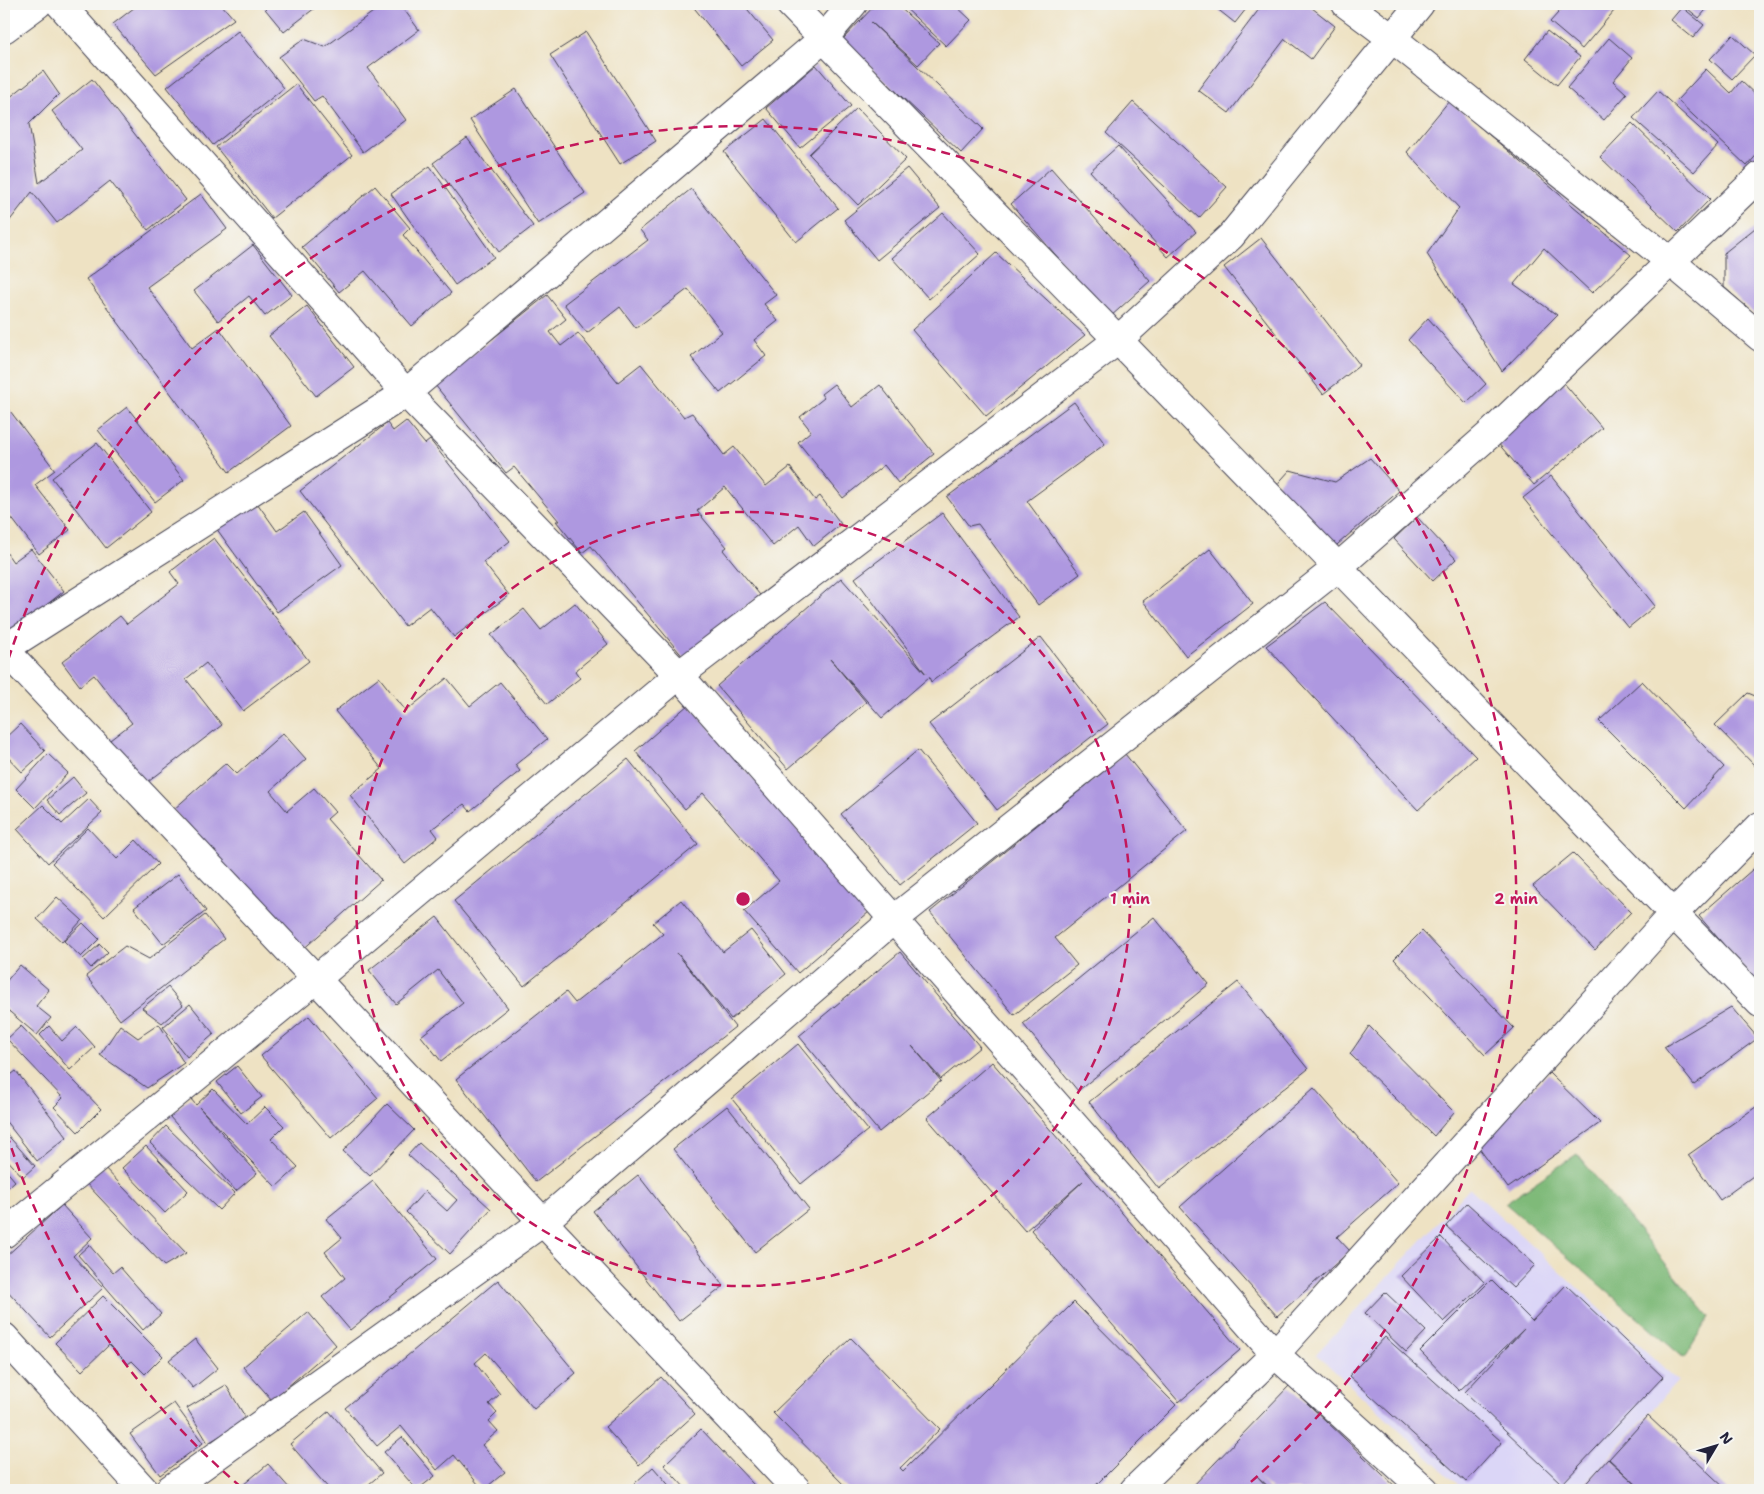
<svg xmlns="http://www.w3.org/2000/svg" width="1764" height="1494" font-family="'Shantell Sans',sans-serif">
<style>
.built{fill:#dbd6f7}
.forest{fill:#7fba79;stroke:#506e5a}
.building{fill:#ae98e0}
.lines{fill:none;stroke-linecap:round;stroke-linejoin:round}
.minor-casing{stroke:#413f4f;stroke-width:30}
.tertiary-casing{stroke:#413f4f;stroke-width:30}
.minor{stroke:#fff;stroke-width:28}
.tertiary{stroke:#fff;stroke-width:28}
.ring{fill:none;stroke:#c2185b;stroke-width:2.5;stroke-dasharray:9 6}
.centre{fill:#c2185b;stroke:#f6f6f2;stroke-width:2.5}
.ring-label{font-size:15px;text-anchor:middle;font-weight:bold;fill:#c2185b;stroke:#f6f6f2;stroke-width:4;stroke-linejoin:round;paint-order:stroke}
</style>
<rect width="100%" height="100%" fill="#f6f6f2"/>
<filter id="ink" filterUnits="userSpaceOnUse"><feTurbulence type="fractalNoise" baseFrequency=".02" numOctaves="2"/><feDisplacementMap in="SourceGraphic" scale="10" xChannelSelector="R" yChannelSelector="G"/><feConvolveMatrix kernelMatrix="1 2 1 2 8 2 1 2 1" color-interpolation-filters="sRGB"/></filter>
<filter id="wash" filterUnits="userSpaceOnUse"><feTurbulence type="fractalNoise" baseFrequency=".0096" numOctaves="4" result="noise"/><feDisplacementMap in="SourceGraphic" scale="20" xChannelSelector="R" yChannelSelector="G"/><feGaussianBlur stdDeviation="1.12" result="paint"/><feColorMatrix in="noise" values="0 0 0 0 0 0 0 0 0 0 0 0 0 0 0 0 0 1.4 0 .05"/><feComposite in="paint" operator="in"/></filter>
<g filter="url(#wash)">
<rect width="100%" height="100%" fill="#eee2c3"/>
<path class="built" d="M1470,1188L1678,1381L1579,1490H1464L1316,1354Z"/>
<path class="forest" d="M1577,1154L1709,1317L1684,1358L1505,1203Z"/>
<g id="blocks">
<path class="building" d="M139,4H221L234,19L156,74L113,24Z
M261,4H320L284,32Z
M384,4H400L419,30L368,68L406,120L363,152L322,96L314,101L279,57L304,39L325,47Z
M691,4H743L773,40L741,66Z
M876,4H896L939,43L918,65L871,22L983,129L961,153L842,40Z
M901,4H954L971,20L946,46Z
M1211,4H1250L1235,23Z
M1263,4H1307L1335,26L1311,59L1285,39L1229,113L1198,90Z
M1566,4H1605L1614,11L1582,49L1550,22Z
M1682,4H1711L1699,18Z
M1682,7L1704,25L1693,38L1671,20Z
M238,31L284,88L213,145L167,87Z
M1547,31L1580,57L1557,85L1525,59Z
M586,32L656,141L620,164L550,55Z
M1733,35L1755,55L1732,79L1710,59Z
M1609,38L1632,58L1613,81L1627,94L1604,120L1567,88Z
M816,65L851,106L800,148L766,108Z
M1706,69L1731,93L1741,81L1760,99V151L1747,166L1677,100Z
M43,71L59,94L29,124L39,183L82,150L52,111L92,79L186,200L148,230L110,181L57,223L32,192L4,228V102Z
M296,84L352,155L272,218L216,147Z
M516,89L585,193L538,224L470,120Z
M1658,91L1718,145L1694,172L1633,118Z
M1449,101L1631,255L1592,293L1544,248L1514,284L1557,315L1502,371L1427,254L1459,208L1407,152Z
M1133,102L1227,187L1199,218L1106,133Z
M857,108L906,159L858,205L809,154Z
M766,119L838,208L796,242L724,152Z
M1632,123L1710,199L1678,232L1600,157Z
M467,138L533,226L499,252L433,163Z
M1118,146L1196,232L1168,257L1090,171Z
M430,166L494,257L455,285L391,194Z
M907,168L940,208L877,260L844,220Z
M1051,168L1150,281L1110,317L1011,204Z
M375,186L410,228L403,235L451,293L412,326L365,271L339,292L302,247Z
M691,189L776,295L764,304L778,321L754,340L766,356L720,393L691,357L722,332L688,289L636,328L620,307L587,333L564,304L648,240L640,230Z
M201,194L227,229L147,287L192,348L219,328L291,426L229,472L86,279Z
M943,213L980,254L929,299L892,258Z
M1760,224V319L1724,287V253Z
M1261,238L1360,365L1323,394L1224,267Z
M253,245L292,295L265,316L249,296L218,321L194,291Z
M996,253L1085,335L986,416L912,330Z
M547,295L566,319L550,332L561,346L578,333L618,382L641,364L684,417L692,413L724,455L734,447L766,486L790,467L815,500L820,496L841,524L814,546L799,525L773,546L725,487L697,511L727,547L723,550L760,595L684,658L591,546L582,553L556,521H559L514,467L506,473L435,385Z
M307,306L354,367L316,396L269,336Z
M1428,318L1486,384L1466,403L1408,340Z
M1558,376L1602,428L1534,485L1490,434Z
M834,384L852,407L880,385L934,454L898,483L884,465L843,498L798,442L811,431L800,417L824,398L821,394Z
M1074,402L1105,444L1027,501L1080,574L1038,605L978,524L969,526L947,497Z
M4,403L55,470L35,485L70,530L39,554L4,508Z
M127,407L184,480L155,502L98,430Z
M406,421L425,444L430,440L510,541L483,562L509,595L454,637L430,607L405,626L300,491L387,423L393,431Z
M97,443L151,512L106,548L52,478Z
M1370,458L1399,491L1330,551L1273,489L1290,470L1335,482Z
M1551,476L1655,606L1628,628L1523,498Z
M255,500L277,531L304,512L342,565L277,612L216,528Z
M942,513L1019,617L931,682L929,677L882,718L830,659L866,702L788,769L717,686L841,578L926,674L855,578Z
M1417,517L1456,559L1433,581L1394,539Z
M214,538L309,661L243,711L206,663L186,679L222,725L144,785L110,740L132,723L94,675L80,686L62,662L120,616L127,624L179,584L170,572Z
M31,549L64,591L6,637L4,634V554L6,552L13,562Z
M1210,549L1253,604L1186,656L1143,601Z
M1325,602L1476,757L1418,810L1266,646Z
M575,603L608,644L575,671L580,678L547,704L491,635L524,609L541,630Z
M1041,637L1108,724L997,810L929,724Z
M379,677L406,711L447,678L470,706L500,682L547,739L515,765L520,771L470,811L464,804L432,829L438,837L405,864L350,795L382,769L335,711Z
M1642,681L1724,767L1686,808L1599,721Z
M1748,693L1760,698V771L1715,725Z
M689,704L869,912L798,973L744,911L779,881L703,793L685,809L635,751Z
M20,724L45,751L22,772L4,753V739Z
M283,733L306,759L270,791L287,811L314,788L335,812L327,819L381,880L300,952L173,810L226,763L237,774Z
M918,750L977,823L900,885L841,814Z
M48,754L68,773L35,808L16,789Z
M1125,754L1187,831L1055,938L1077,965L1014,1015L930,912Z
M628,759L698,844L524,986L454,901Z
M73,777L86,793L60,815L47,800Z
M89,799L102,813L48,863L17,829L43,805L62,824Z
M88,828L117,859L136,840L158,864L104,917L52,863Z
M1573,853L1631,912L1595,950L1533,886Z
M1760,863V987L1699,916Z
M178,874L206,911L163,944L134,908Z
M57,897L82,920L62,942L37,919Z
M681,900L723,952L751,930L786,974L731,1019L677,953L735,1027L536,1182L456,1079L566,992L575,1003L663,934L653,923Z
M205,915L224,939L120,1020L86,976L125,946L149,959Z
M437,917L508,1008L441,1061L421,1036L463,1003L438,970L396,1004L369,970Z
M1154,917L1209,984L1078,1091L1023,1024Z
M83,923L99,939L81,957L64,941Z
M1422,931L1514,1028L1485,1055L1394,959Z
M100,944L108,952L91,968L83,959Z
M900,952L980,1047L941,1079L912,1046L941,1081L879,1132L799,1036Z
M20,965L49,990L36,1006L51,1018L37,1035L4,1007V984Z
M1238,982L1308,1069L1159,1189L1089,1102Z
M168,987L183,1005L162,1023L142,1008Z
M190,1004L214,1034L187,1057L163,1027Z
M1731,1007L1758,1038L1694,1085L1664,1047Z
M309,1016L378,1098L331,1138L261,1056Z
M159,1024L184,1063L147,1088L100,1055L120,1025L138,1038Z
M21,1026L101,1109L78,1132L54,1107L63,1098L7,1039Z
M49,1026L62,1041L77,1027L95,1047L70,1070L40,1035Z
M1369,1026L1454,1112L1434,1136L1350,1054Z
M798,1044L868,1130L801,1184L732,1099Z
M992,1062L1240,1350L1179,1402L1031,1230L1083,1181L1025,1231L927,1118Z
M237,1066L262,1097L241,1113L217,1082Z
M16,1071L67,1137L37,1161L4,1119V1080Z
M1549,1073L1600,1123L1508,1188L1476,1144Z
M1314,1088L1398,1183L1337,1237L1350,1251L1277,1316L1180,1207Z
M213,1089L247,1124L265,1107L284,1126L271,1139L298,1167L276,1187L199,1107L257,1173L236,1191L169,1116L190,1098L196,1105Z
M387,1104L414,1130L370,1176L343,1151Z
M1760,1104V1171L1720,1200L1688,1155Z
M727,1106L809,1209L755,1252L673,1149Z
M166,1126L235,1193L219,1210L150,1143Z
M4,1131L35,1166L23,1177L4,1156Z
M419,1143L491,1209L450,1254L406,1212L425,1191L447,1211L457,1200L408,1155Z
M146,1146L188,1191L165,1213L122,1168Z
M101,1164L186,1253L164,1266L83,1180Z
M4,1168L15,1181L4,1191Z
M638,1175L724,1286L679,1321L593,1211Z
M373,1181L437,1259L350,1330L322,1297L345,1278L325,1252L342,1238L326,1219Z
M1467,1203L1535,1265L1513,1288L1446,1226Z
M62,1205L92,1238L73,1256L103,1288L50,1337L4,1287V1258Z
M1441,1237L1485,1283L1444,1322L1401,1276Z
M89,1245L113,1273L120,1267L161,1314L143,1330L78,1255Z
M498,1280L576,1373L534,1409L486,1353L475,1363L500,1394L489,1404L497,1413L489,1421L498,1431L482,1445L505,1472L483,1490L454,1455L437,1470L401,1426L377,1446L345,1408Z
M1491,1280L1532,1321L1566,1285L1663,1377L1562,1484L1465,1392L1524,1329L1459,1391L1420,1351Z
M1385,1292L1426,1331L1406,1352L1365,1313Z
M103,1296L163,1356L145,1374L132,1361L128,1364L109,1345L82,1371L55,1343Z
M1074,1302L1176,1405L1091,1490H849L773,1413L851,1338L940,1429L900,1468L903,1471Z
M308,1312L336,1345L272,1400L243,1367Z
M1385,1337L1502,1442L1466,1482L1349,1376Z
M195,1339L218,1368L193,1388L169,1360Z
M661,1377L695,1414L639,1465L605,1427Z
M226,1385L247,1420L208,1443L187,1408Z
M1289,1386L1345,1439L1399,1490H1272L1257,1476L1270,1490H1189Z
M174,1403L203,1443L160,1475L130,1434Z
M329,1411L382,1473L362,1490H330L290,1444Z
M1648,1416L1727,1490H1580L1608,1459L1641,1489L1609,1459Z
M701,1429L754,1485L749,1490H687L664,1465Z
M402,1437L435,1476L417,1490L384,1452Z
M268,1464L291,1490H237Z
M653,1467L673,1490H627Z"/>
</g>
</g>
<g filter="url(#ink)">
<use href="#blocks" fill-opacity="0" stroke="#413f4f" stroke-width="1"/>
<g class="lines">
<defs>
<path id="minor" d="M60,4L406,393L679,675L1275,1354L1425,1490
M790,4L1118,340L1760,1003
M1346,4L1393,39L1670,261L1760,337
M4,29L38,4
M4,649L316,979L543,1222L797,1490
M4,1234L316,979L679,675L1118,340L1231,236L1420,4
M4,1337L144,1490
M169,1490L543,1222L893,920L1337,568L1490,434L1760,176
M1134,1490L1275,1354L1673,914L1760,826"/>
<path id="tertiary" d="M4,649L406,393L823,39L853,4"/>
</defs>
<use href="#minor" class="minor-casing"/>
<use href="#tertiary" class="tertiary-casing"/>
<use href="#minor" class="minor"/>
<use href="#tertiary" class="tertiary"/>
</g>
</g>
<g class="ring">
<circle cx="743" cy="899" r="387"/>
<path d="M241 1487A773 773 0 0 1 4 1125M4 673A773 773 0 1 1 1245 1487"/>
</g>
<circle cx="743" cy="899" r="8" class="centre"/>
<g class="ring-label">
<text x="1130" y="904">1 min</text>
<text x="1516" y="904">2 min</text>
</g>
<rect width="1764" height="1494" fill="none" stroke="#f6f6f2" stroke-width="20"/>
<g transform="translate(1716 1446) rotate(52)" stroke="#f6f6f2" stroke-width="4" paint-order="stroke">
<path d="M0-4L9 19L0 12L-9 19Z" fill="#22223b"/>
<text y="-8" font-size="14" font-weight="bold" text-anchor="middle" fill="#22223b">N</text>
</g>
</svg>
